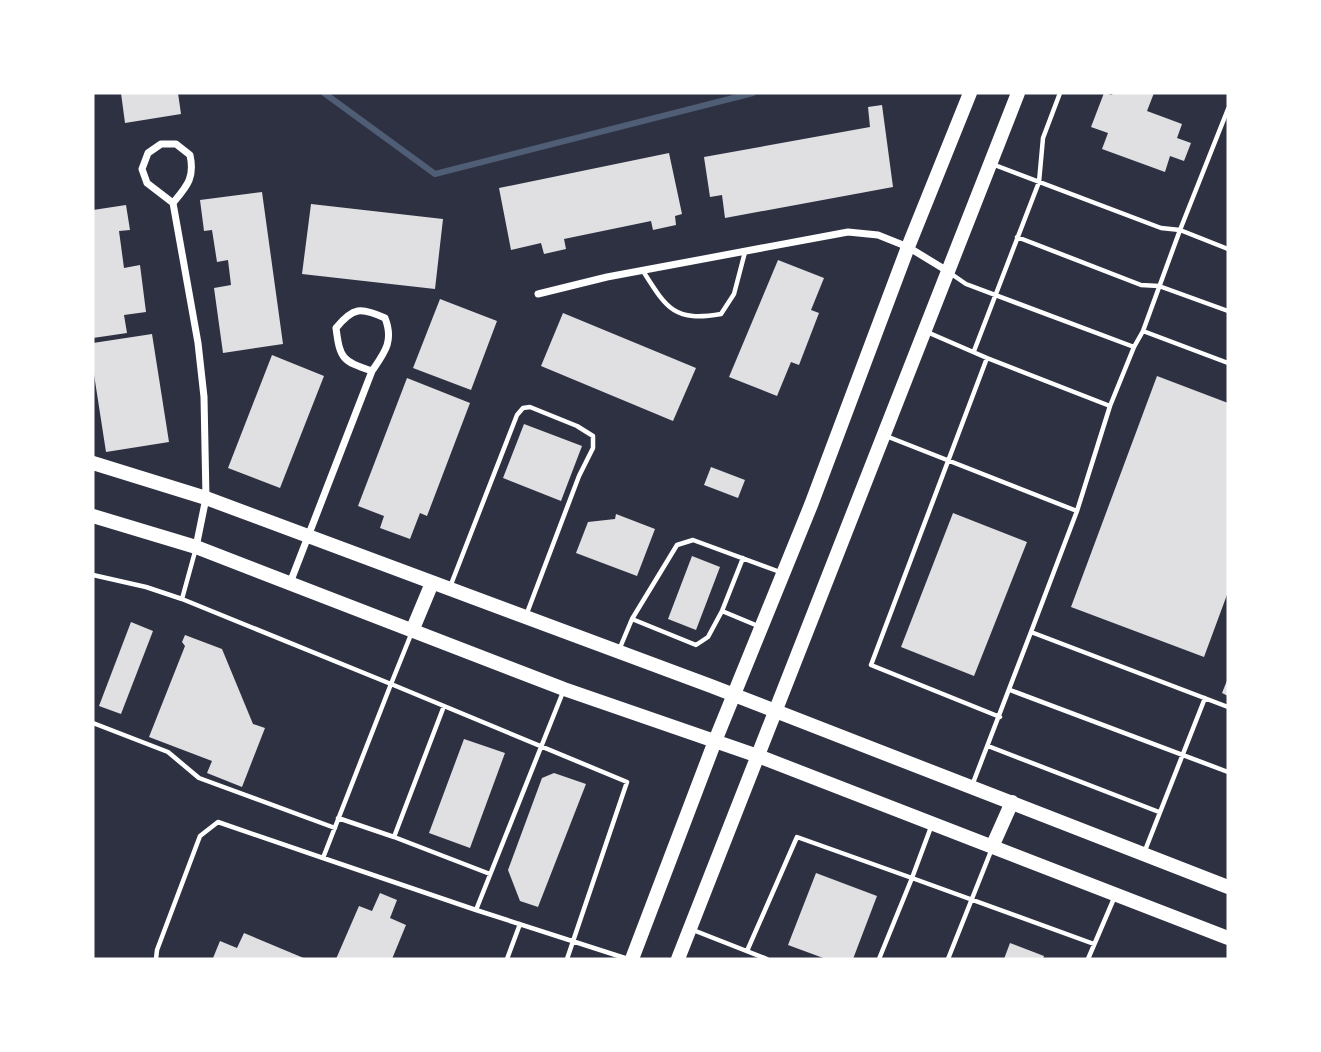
<svg xmlns="http://www.w3.org/2000/svg" width="1321" height="1052" font-family="'Times New Roman',serif">
<style>
.lines{fill:none;stroke-linecap:round;stroke-linejoin:round}
.stream{stroke:#4f5d75;stroke-width:6}
.building{fill:#e0e0e3}
.service{stroke:#fff;stroke-width:4.5}
.minor{stroke:#fff;stroke-width:7}
.secondary{stroke:#fff;stroke-width:14}
</style>
<rect width="100%" height="100%" fill="#2d3142"/>
<g class="lines">
<path class="stream" d="M324,93L435,174L753,93"/>
</g>
<path class="building" d="M121,93H178L181,114L125,123Z
M1104,93L1112,95L1113,93H1154L1147,111L1182,124L1177,138L1191,143L1184,161L1170,156L1165,172L1102,149L1108,133L1091,127Z
M882,105L893,187L725,218L722,195L710,197L704,157L870,127L868,107Z
M669,153L682,214L675,216L676,225L653,230L651,221L564,239L566,249L544,254L541,243L511,250L499,188Z
M262,192L283,344L223,353L214,288L231,285L228,260L217,262L212,230L204,231L200,200Z
M311,204L443,219L435,289L302,274Z
M126,205L130,230L119,231L124,268L140,265L146,312L124,315L127,333L93,338V210Z
M778,260L824,278L811,310L819,313L799,365L791,362L777,396L729,377Z
M440,299L497,321L471,390L413,368Z
M563,313L696,368L673,421L541,366Z
M152,334L169,442L106,452L93,368V343Z
M272,355L324,376L280,488L228,468Z
M1157,376L1228,403V592L1204,657L1071,607Z
M407,378L470,403L427,516L420,513L410,539L380,528L384,516L358,506Z
M524,424L582,446L561,501L503,478Z
M711,467L745,480L738,498L704,485Z
M953,513L1027,542L974,676L901,647Z
M616,514L655,529L637,576L576,553L588,522L615,519Z
M692,556L720,567L696,630L668,619Z
M131,622L153,631L121,714L99,706Z
M185,635L222,649L253,724L265,728L242,787L207,773L212,761L149,737L185,646L182,642Z
M1228,678V696L1222,693Z
M464,739L505,753L470,848L429,833Z
M554,773L586,784L538,907L520,901L508,870L542,778Z
M816,873L877,896L853,959H826L788,945Z
M380,893L397,900L390,918L406,925L392,959H336L359,906L372,911Z
M244,933L306,959L213,958L220,941L237,948Z
M1010,943L1044,956L1043,959H1004Z"/>
<g class="lines">
<path class="service" d="M992,164L1161,228L1180,230L1228,109
M1017,237L1141,285L1159,286L1228,311
M643,271C667,309 674,322 721,314L734,294L745,252
M1143,331L1228,363
M927,332L987,358L1110,406L1134,347L966,284L950,273
M1134,347L1143,331L1180,230L1228,249
M974,351L1039,182L1043,138L1060,93
M987,358L871,665L1000,717
M886,436L1077,511L1031,632
M1077,511L1110,406
M743,558L722,611L758,626
M93,575L146,587L182,599L391,684L323,858L476,910
M450,587L517,415L523,408L530,407L577,426L593,436V448L579,476L527,613
M182,599L196,548
M632,619L696,645L708,637L722,611
M412,632L391,684L627,782L567,959
M619,650L632,619L677,545L693,540L780,572
M1010,690L1228,772
M563,692L476,910L628,959
M444,706L394,837L490,874
M93,723L168,752L199,778L335,828
M988,746L1159,812
M973,783L1031,632L1228,707
M338,818L394,837
M931,827L912,878L1094,944
M1144,853L1205,698
M693,930L767,959
M747,951L797,837L912,878L879,959
M156,959L157,950L200,836L218,822L323,858
M507,959L520,924
M948,959L991,851
M1088,959L1115,896"/>
<path class="minor" d="M161,144H176L190,155C195,178 187,186 173,203L147,183L142,169L148,153Z
M173,203L198,343L204,397L206,498L196,547
M538,294L607,277L848,232L878,235L908,247L949,272
M290,583L372,371C385,352 394,341 385,318C361,307 353,307 336,328C340,359 342,361 372,371"/>
<path class="secondary" d="M93,463L206,498L711,686L1228,887
M93,516L196,547L564,689L758,756L1228,938
M412,631L432,583
M992,847L1012,802
M632,959L715,741L811,505L908,247L970,93
M678,959L1018,93"/>
</g>
<rect width="1321" height="1052" fill="none" stroke="#ffffff" stroke-width="189"/>
</svg>
